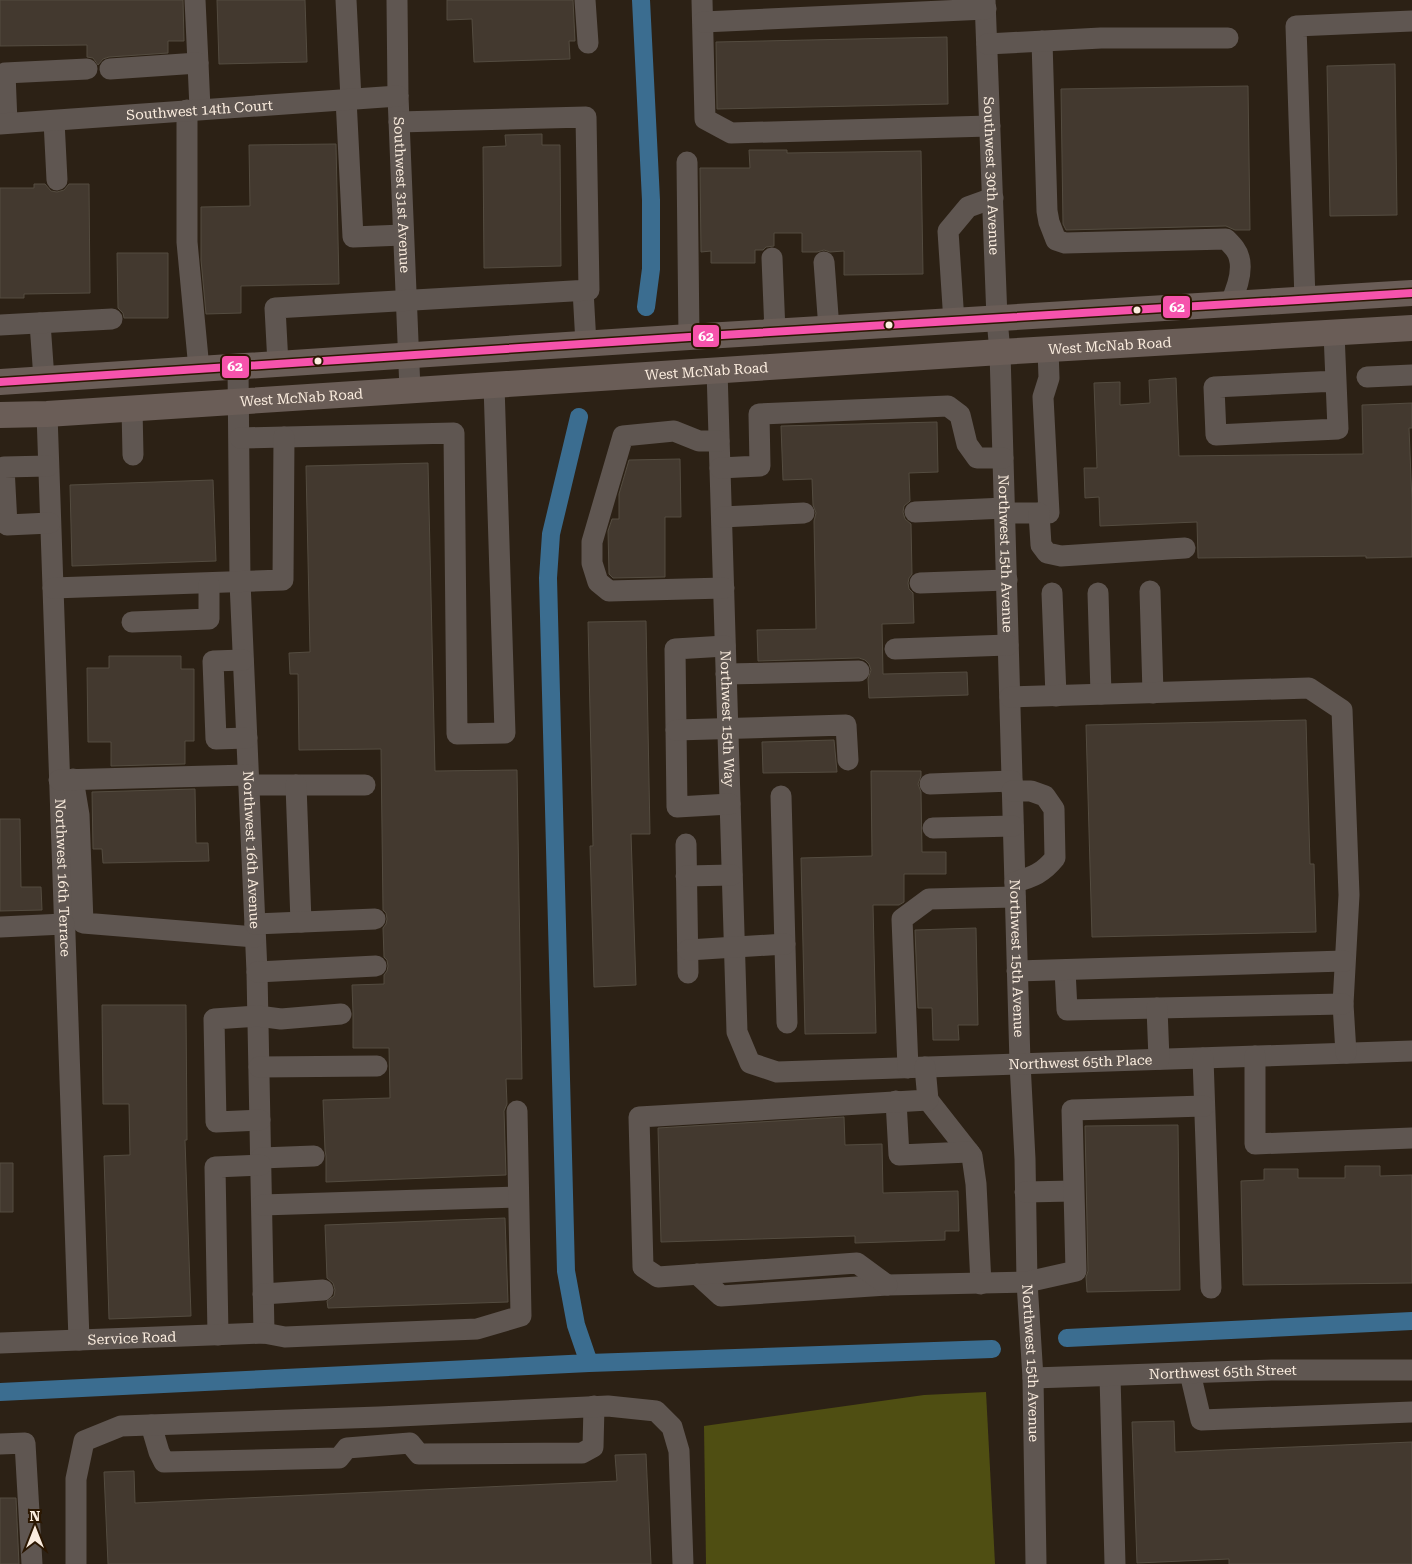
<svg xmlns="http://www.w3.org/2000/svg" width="1412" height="1564" font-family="'Roboto Serif',serif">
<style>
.forest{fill:#4f4e12}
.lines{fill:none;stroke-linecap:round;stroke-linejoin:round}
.canal{stroke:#3b6d90;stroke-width:18}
.building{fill:#43392f;stroke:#544c40}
.minor{stroke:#5f5651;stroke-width:21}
.major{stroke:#6a5d57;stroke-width:26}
.bus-1-casing{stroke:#2b1702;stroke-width:11}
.bus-1{stroke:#f653ac;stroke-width:8}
.bus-dot{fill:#fbeddf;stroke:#2b1702;stroke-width:2}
.labels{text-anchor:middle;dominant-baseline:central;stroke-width:4;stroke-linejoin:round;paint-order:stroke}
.street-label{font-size:14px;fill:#fbeddf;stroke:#2b1702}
.line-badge{stroke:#2b1702;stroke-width:2}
.badge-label{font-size:14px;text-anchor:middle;font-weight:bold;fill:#fff}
</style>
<rect width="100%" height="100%" fill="#2c2115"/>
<path class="forest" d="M986,1392L995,1564H706L704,1426L924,1395Z"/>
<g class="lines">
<path class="canal" d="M641,0L651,200V269L646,307
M579,417L551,534L548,578L566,1271L576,1325L589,1363
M1067,1338L1412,1321
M0,1392L589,1363L992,1349"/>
</g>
<path class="building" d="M0,0H183L184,41H168V53L109,57L103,59L98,65L93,58L87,57V45L0,46Z
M217,0H305L307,62L219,64Z
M447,0H573L575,41H569L570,59L474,62L472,19L447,20Z
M947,37L948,104L717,109L716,42Z
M1395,64L1397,215L1330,216L1327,66Z
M1248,86L1250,230H1235L1226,226L1066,230L1063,224L1061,89Z
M542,134V145H560L561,266L484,268L483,147L506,146L505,135Z
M336,144L339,284L241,286V313L206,314L201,260V207L250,206L249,145Z
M749,150H787V153L921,151L923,274L844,275V251L830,252L824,250L817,252H802V233H774V246L766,247L763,250H755V263H711V251L701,252L700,168H750Z
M34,184H45L51,191L57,192L64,190L69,184H89L90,293L24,294V298H0V188H34Z
M117,253H168V318H124L123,313L118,308Z
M1176,378L1179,456L1363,454L1362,405L1412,403V428H1409L1412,502V557L1366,558V556L1198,558L1197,522L1100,526L1099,497L1085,498L1084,468H1097L1094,383L1120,382V405L1150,403L1149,380Z
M937,422L938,472L909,473L910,501L904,506L903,512L905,519L911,524L912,574L909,578L908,583L909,589L913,593L914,623L882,624L883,674L967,672L968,695L869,698L868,679L871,670L869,664L865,660L859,658L758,661L757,630L816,629L814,521L816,513L813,505L812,479L783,480L781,426Z
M680,459L681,517H665V577L613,578L609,574L608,531L612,519H619V494L629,460Z
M428,463L435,771L517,770L522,1079H506L507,1104L504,1111L506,1175L326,1182V1156L325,1150L323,1100L390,1098L389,1048H353V1013L352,985L384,984V975L387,971L388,966L387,960L384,957L383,928L386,924L387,919L386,913L383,910L381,749L299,750L298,674H290L289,653L310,652L306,466Z
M213,480L216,561L72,566L70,485Z
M646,621L650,834H631L636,985L594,987L590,846H593L588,622Z
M109,656H181V669H194V741H185V764L111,766V742H88L87,668H109Z
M1306,720L1310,864H1314L1316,932L1092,937L1086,725Z
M834,740L837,772L763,773L762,742Z
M871,771H921V776L918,784L921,792L922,852H946V874H904V902L899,905H873L876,1033L805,1034L801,858L872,856Z
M195,789L196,843H208L209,861L103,863L102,849H93L92,792Z
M0,819H20L21,887H41L42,910L0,911Z
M976,928L978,1025H958L959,1040H933L932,1008H918L915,930Z
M102,1005H186L187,1140H185L191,1316L109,1319L104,1156L130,1155L129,1104H103Z
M844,1117L845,1145L882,1144L883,1193L958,1191L959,1231H945V1240L855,1243V1236L661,1242L658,1128Z
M1178,1125L1180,1290L1087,1292L1086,1277L1088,1271L1085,1126Z
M0,1163H13V1212H0Z
M1345,1166H1380V1176L1412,1175V1283L1243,1285L1241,1181L1264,1180V1169H1298V1178H1345Z
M505,1218L508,1302L328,1308L327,1301L334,1296L335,1290L333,1283L327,1278L325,1225Z
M1174,1421L1175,1452L1412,1442V1564H1229V1559L1137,1563L1132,1422Z
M646,1454L651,1564H108L104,1472L134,1471L135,1503L617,1481L615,1455Z
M0,1498H16L19,1564H0Z"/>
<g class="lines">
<g class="minor">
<path d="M195,0L198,63"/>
<path d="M346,0L351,99"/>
<path id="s1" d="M397,0L398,96L410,390"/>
<path d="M585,0L588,43"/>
<path d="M702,0L705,119L731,133L990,126"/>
<path id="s2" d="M985,0L997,319L1000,352L1020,1063L1025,1159L1027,1282L1033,1378L1036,1564"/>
<path d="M703,22L986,9"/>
<path d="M1042,41L1047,211L1049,222L1056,240L1065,243L1226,239C1229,242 1232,245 1235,249C1246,264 1237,289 1230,304"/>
<path d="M987,44L1101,38H1228"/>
<path d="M110,69L198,63L200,109"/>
<path d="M346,99L353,237L403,235"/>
<path d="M187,110V242L199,369"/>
<path d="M54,121L57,180"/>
<path d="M7,123L5,73L87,69"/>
<path id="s3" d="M0,124L398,96"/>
<path d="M687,162L689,337"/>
<path d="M772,258L775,332"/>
<path d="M824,262L829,329"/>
<path d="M583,290L586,344"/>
<path d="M1305,300L1296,26L1412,21"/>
<path d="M954,322L948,231L968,207L993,198"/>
<path d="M40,323L44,379"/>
<path d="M0,325L112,319"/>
<path d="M1334,333L1338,429L1216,435L1214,387L1336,381"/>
<path d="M278,364L275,308L589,290L586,117L399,122"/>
<path id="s4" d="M238,366L240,582L257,972L264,1333"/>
<path id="s5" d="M717,370L737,1032L750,1063L777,1072L1412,1051"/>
<path d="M1367,377L1412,375"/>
<path d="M132,408L133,455"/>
<path id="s6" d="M47,414L79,1340"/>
<path d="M240,438L454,433L457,734L505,733L494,385"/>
<path d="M719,441H699L674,431L623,436L592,542V563L598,582L609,591L724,588"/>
<path d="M48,466L4,467L7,525L50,523"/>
<path d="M720,468L760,466L759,414L948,406L960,415L967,444L977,458H1003"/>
<path d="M915,512L1005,508"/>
<path d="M1005,513H1049L1043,397L1049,378L1048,349"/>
<path d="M1039,513L1041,545L1047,553L1061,556L1185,548"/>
<path d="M722,517L804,513"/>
<path d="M920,583L1007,580"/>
<path d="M53,588L283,580L284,437"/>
<path d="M1150,591L1153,693"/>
<path d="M1052,593L1056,696"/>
<path d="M1098,593L1101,694"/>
<path d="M132,622L209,619V584"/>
<path d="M725,646L675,649L677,807L730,804"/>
<path d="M895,649L1008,645"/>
<path d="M243,660L213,661L216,739L247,738"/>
<path d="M726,674L859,671"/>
<path d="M1010,697L1309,688L1342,710L1349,895L1343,1004L1346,1053"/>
<path d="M676,730L846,725L848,760"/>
<path d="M73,779L79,815L83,923L255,937"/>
<path d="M59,780L248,775"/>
<path d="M930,784L1012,781"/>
<path d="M249,785H365"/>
<path d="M296,785L301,922"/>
<path d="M1012,791H1031L1045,796L1054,809L1055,858C1043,873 1033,877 1015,882"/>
<path d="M781,796L787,1023"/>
<path d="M933,828L1013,826"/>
<path d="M686,844L688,973"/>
<path d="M686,876L732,875"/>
<path d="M255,924L375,919"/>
<path d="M0,927L64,924"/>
<path d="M688,950L785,944"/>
<path d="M1065,970L1067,1010L1343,1004"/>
<path d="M1017,971L1344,961"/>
<path d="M257,972L376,966"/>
<path d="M1157,1008L1159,1059"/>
<path d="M1255,1056V1144L1412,1138"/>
<path d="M1203,1058L1211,1288"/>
<path d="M259,1067L377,1066"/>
<path d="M908,1068L902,919L929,899L1015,897"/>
<path d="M928,1100L972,1156L976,1184L981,1284"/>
<path d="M896,1101L899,1155L969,1152"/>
<path d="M260,1120L216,1122L214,1019L258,1016L281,1019L341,1014"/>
<path d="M261,1158L314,1156"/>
<path d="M1025,1192L1073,1191"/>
<path d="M262,1205L518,1197"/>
<path d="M697,1274L721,1296L887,1285L1027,1282L1076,1271L1072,1110L1204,1106"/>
<path d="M887,1285L857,1263L658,1277L643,1267L639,1117L928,1100L925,1067"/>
<path d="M263,1294L323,1290"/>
<path d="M218,1335L215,1167L261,1165"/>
<path id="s7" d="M0,1343L264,1333L285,1337L477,1329L521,1316L517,1111"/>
<path d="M1190,1373L1201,1420L1412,1412"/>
<path d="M1110,1376L1115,1564"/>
<path id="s8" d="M1033,1378L1273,1370H1412"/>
<path d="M151,1425L159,1452L164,1462L339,1458L347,1448L410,1443L419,1454L582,1453L593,1447L594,1406"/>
<path d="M0,1444L25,1443L32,1564"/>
<path d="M76,1564V1479L84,1441L121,1426L379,1417L608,1406L656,1411L672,1427L679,1451L683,1564"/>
</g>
<g class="major">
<path d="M0,382L689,337L1412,293"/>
<path id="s9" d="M0,415L47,414L1000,352L1412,328"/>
</g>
<defs>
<path id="bus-1" d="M0,382L689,337L1412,293"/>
</defs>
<use href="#bus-1" class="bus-1-casing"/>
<use href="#bus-1" class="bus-1"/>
</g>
<g class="bus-dot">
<circle cx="1137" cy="310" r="4.5"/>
<circle cx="889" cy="325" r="4.5"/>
<circle cx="318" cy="361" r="4.5"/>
</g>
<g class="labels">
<g class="street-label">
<text stroke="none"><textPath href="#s3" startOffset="200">Southwest 14th Court</textPath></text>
<text stroke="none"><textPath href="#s2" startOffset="176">Southwest 30th Avenue</textPath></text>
<text stroke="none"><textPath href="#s1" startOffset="195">Southwest 31st Avenue</textPath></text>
<text stroke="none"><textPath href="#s9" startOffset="1112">West McNab Road</textPath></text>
<text stroke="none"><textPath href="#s9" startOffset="708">West McNab Road</textPath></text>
<text stroke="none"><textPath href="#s9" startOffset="302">West McNab Road</textPath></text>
<text stroke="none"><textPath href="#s2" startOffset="554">Northwest 15th Avenue</textPath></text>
<text stroke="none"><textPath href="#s5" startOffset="349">Northwest 15th Way</textPath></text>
<text stroke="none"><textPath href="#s4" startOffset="484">Northwest 16th Avenue</textPath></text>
<text stroke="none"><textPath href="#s6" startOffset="464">Northwest 16th Terrace</textPath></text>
<text stroke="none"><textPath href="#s2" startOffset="959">Northwest 15th Avenue</textPath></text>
<text stroke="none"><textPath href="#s5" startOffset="1028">Northwest 65th Place</textPath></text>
<text stroke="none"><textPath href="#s7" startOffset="132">Service Road</textPath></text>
<text stroke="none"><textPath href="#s2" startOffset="1364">Northwest 15th Avenue</textPath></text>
<text stroke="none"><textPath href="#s8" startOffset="190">Northwest 65th Street</textPath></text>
</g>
</g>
<g class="line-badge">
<rect x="1162" y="295" width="29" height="24" rx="5" fill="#f653ac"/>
<rect x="692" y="324" width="28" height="24" rx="5" fill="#f653ac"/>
<rect x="221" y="355" width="29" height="24" rx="5" fill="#f653ac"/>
</g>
<g class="badge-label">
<text x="1177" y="312">62</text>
<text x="706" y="341">62</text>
<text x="235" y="371">62</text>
</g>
<g transform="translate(35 1529)" stroke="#2b1702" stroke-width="4" paint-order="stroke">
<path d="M0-4L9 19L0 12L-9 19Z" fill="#fbeddf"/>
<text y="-8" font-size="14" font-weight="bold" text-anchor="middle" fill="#fbeddf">N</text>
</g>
</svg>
